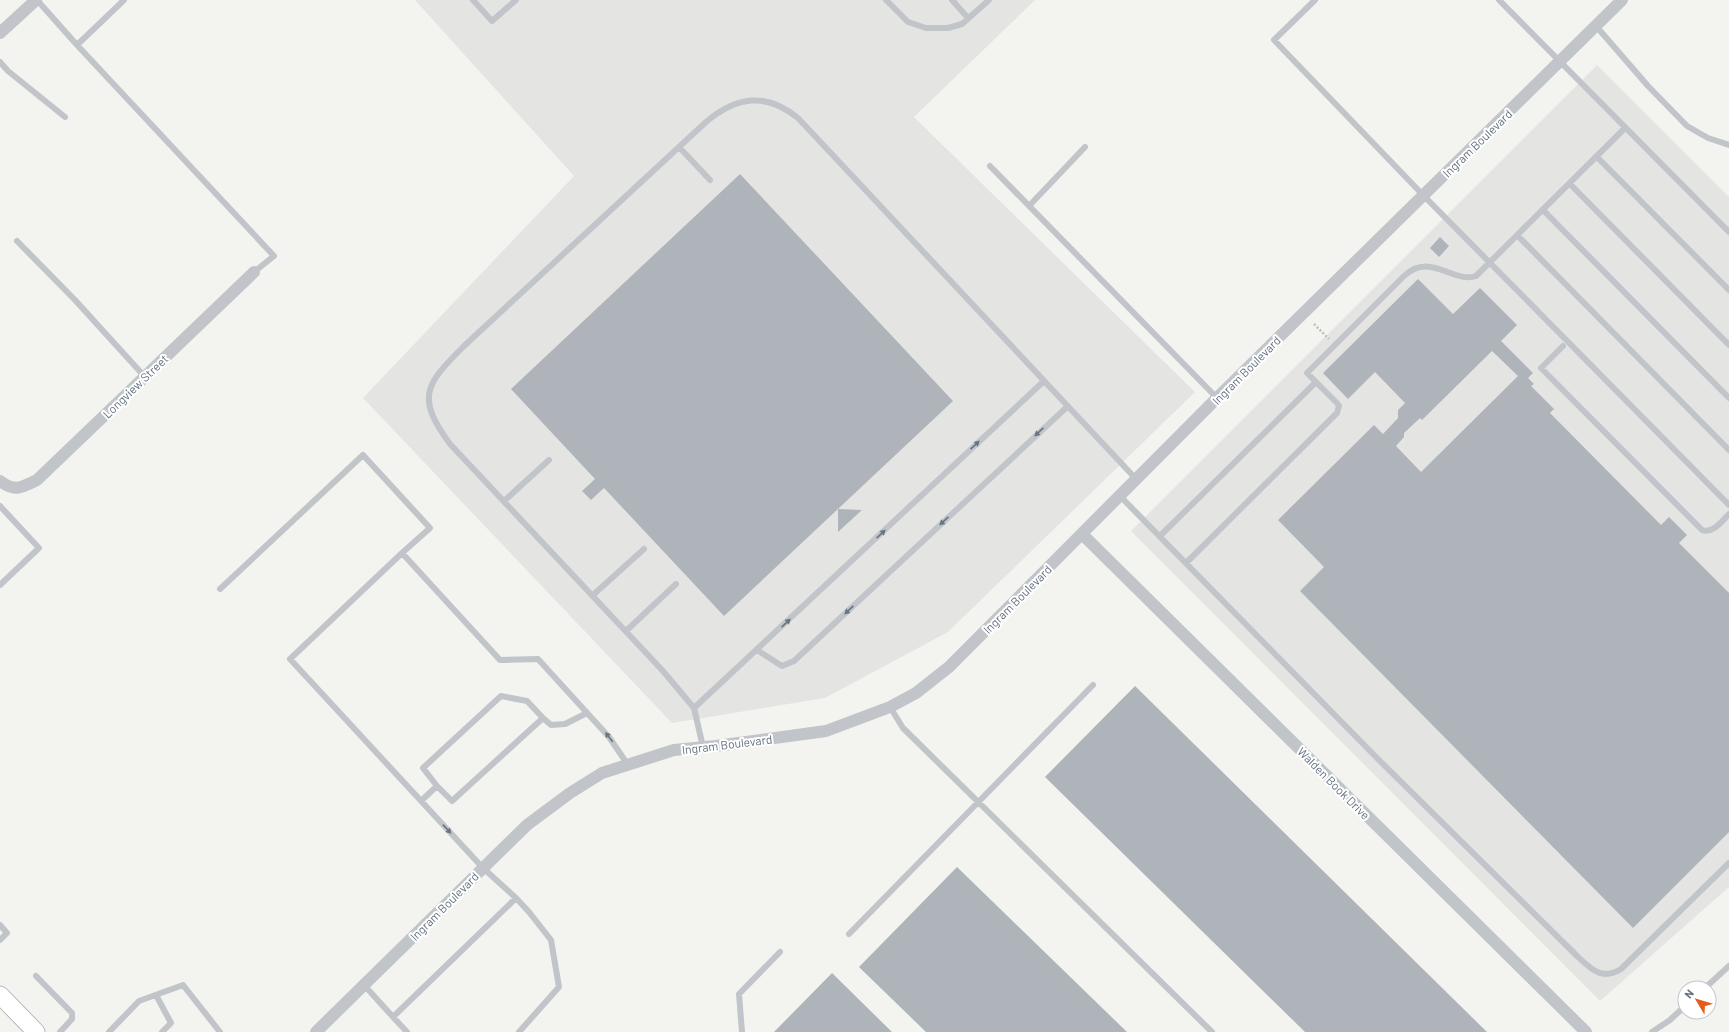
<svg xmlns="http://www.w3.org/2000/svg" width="1729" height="1032" font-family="Barlow,sans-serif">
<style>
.built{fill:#e4e5e3}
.building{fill:#aeb4b9;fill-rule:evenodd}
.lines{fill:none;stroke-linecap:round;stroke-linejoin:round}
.secondary-casing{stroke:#b3b8bc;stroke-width:19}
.path{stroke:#bdbec0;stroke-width:2.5;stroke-dasharray:2 2;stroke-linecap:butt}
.lane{stroke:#c1c4c8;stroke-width:6}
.street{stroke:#c1c4c8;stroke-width:12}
.secondary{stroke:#fff;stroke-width:17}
.oneway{fill:#677585}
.labels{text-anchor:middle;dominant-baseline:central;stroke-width:4;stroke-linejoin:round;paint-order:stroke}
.street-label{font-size:12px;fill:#627181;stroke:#fff}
</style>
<rect width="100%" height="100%" fill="#f3f4ef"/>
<path class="built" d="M415,0H1035L914,117L1195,392L948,632L825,698L672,723L363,398L574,176Z
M1597,65L1729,197V887L1600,1001L1131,531Z"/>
<path class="building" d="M740,174L953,401L724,616L604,488L591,500L582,491L595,479L511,389Z
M1440,237L1449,246L1439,257L1430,248Z
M1418,279L1453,314L1480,288L1517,325L1501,341L1533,373L1528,378L1534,384L1531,386L1554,409L1550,413L1661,525L1669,517L1687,535L1679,543L1729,593V832L1633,928L1300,591L1324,567L1278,520L1374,425L1383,434L1398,418V410L1405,403L1375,372L1348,399L1323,373ZM1492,351L1518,376L1421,472L1396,446L1404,437V433L1420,418L1422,420Z
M838,509L862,510L838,532Z
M1135,686L1487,1032H1305L1045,777Z
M957,867L1127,1032H926L859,967Z
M832,973L892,1032H774Z"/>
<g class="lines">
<defs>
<path id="secondary" d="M0,995L36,1032"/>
</defs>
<use href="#secondary" class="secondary-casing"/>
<path class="path" d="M1314,324L1329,339"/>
<path class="lane" d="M37,0L77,45L274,256L254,272
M473,0L492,21L516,0
M886,0L908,22L926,28H948L962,24L989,0
M952,0L968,18
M1315,0L1274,40L1423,195L1729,505
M1499,0L1729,232
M1596,26L1648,86L1687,126L1708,138L1729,145
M77,45L124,0
M0,62L8,71L65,117
M679,147L710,180
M1597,157L1729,290
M990,166L1217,398
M1570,184L1729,345
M1029,206L1085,147
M1543,210L1729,398
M1518,236L1729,450
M17,241L75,300L145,377
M1563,346L1541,368L1702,530C1713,534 1722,521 1729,514
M1120,496L1377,758L1577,956C1591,969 1602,981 1621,969L1729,863
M504,501L549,460
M0,506L39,548L0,585
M1160,536L1316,382
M1186,563L1337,413L1339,406L1337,403L1307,373L1404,276C1430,251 1453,284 1476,276L1625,128
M220,589L363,455L430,528L402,553
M593,595L644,549
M626,631L676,584
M757,650L782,666L794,661L1068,406
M890,707L903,728L1212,1032
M694,708L1044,381
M543,718L551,725L565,724L587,713
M703,747L694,708L663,671L450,444C415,397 426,384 464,346L706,122C737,96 766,92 798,118L1137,480
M421,801L437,786L423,768L501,696L527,701L543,718L452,801L437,786
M516,898L529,912L551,940L559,987L519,1032
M0,925L7,933L0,940
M849,934L1093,685
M36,976L72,1013V1019L60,1032
M364,985L393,1017L516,898L483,868L290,659L402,553L500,660L538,659L609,737L628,765
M1705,988L1729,966
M156,995L171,1023L162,1032
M393,1017L407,1032
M109,1032L139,1001L183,985L220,1032
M742,1032L739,994L780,952
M1652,1032L1670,1020L1685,1006"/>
<path class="street" d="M0,33L36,0
M0,481C15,492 21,488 37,480L254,272
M1082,534L1586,1032
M316,1032L527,825L570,793L602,773L674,750L716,746L826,731L890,707L916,693L949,667L1217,398L1622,0"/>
<use href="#secondary" class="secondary"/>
</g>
<defs><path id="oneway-solid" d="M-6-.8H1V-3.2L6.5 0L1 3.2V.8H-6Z"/></defs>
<g class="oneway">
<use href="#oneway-solid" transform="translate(1039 432) rotate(137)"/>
<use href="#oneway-solid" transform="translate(975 445) rotate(-43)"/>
<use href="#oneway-solid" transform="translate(944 521) rotate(137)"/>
<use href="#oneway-solid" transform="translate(881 534) rotate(-43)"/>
<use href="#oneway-solid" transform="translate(849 610) rotate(137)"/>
<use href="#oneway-solid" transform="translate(786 623) rotate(-43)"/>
<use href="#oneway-solid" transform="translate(609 737) rotate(-128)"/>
<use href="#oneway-solid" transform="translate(447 829) rotate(47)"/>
</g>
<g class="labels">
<g class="street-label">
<text transform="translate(1477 143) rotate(-44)">Ingram Boulevard</text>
<text transform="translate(1246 370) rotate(-45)">Ingram Boulevard</text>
<text transform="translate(135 386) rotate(-44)">Longview Street</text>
<text transform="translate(1017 599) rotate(-45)">Ingram Boulevard</text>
<text transform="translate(727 744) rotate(-7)">Ingram Boulevard</text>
<text transform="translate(1334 783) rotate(45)">Walden Book Drive</text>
<text transform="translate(444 906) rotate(-45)">Ingram Boulevard</text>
</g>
</g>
<g transform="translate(1697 1000) rotate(308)"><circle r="19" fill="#ffffff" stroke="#c0c6cd"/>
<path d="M0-3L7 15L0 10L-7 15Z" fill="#e75c1c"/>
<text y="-6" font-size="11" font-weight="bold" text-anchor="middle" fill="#627181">N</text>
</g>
</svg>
